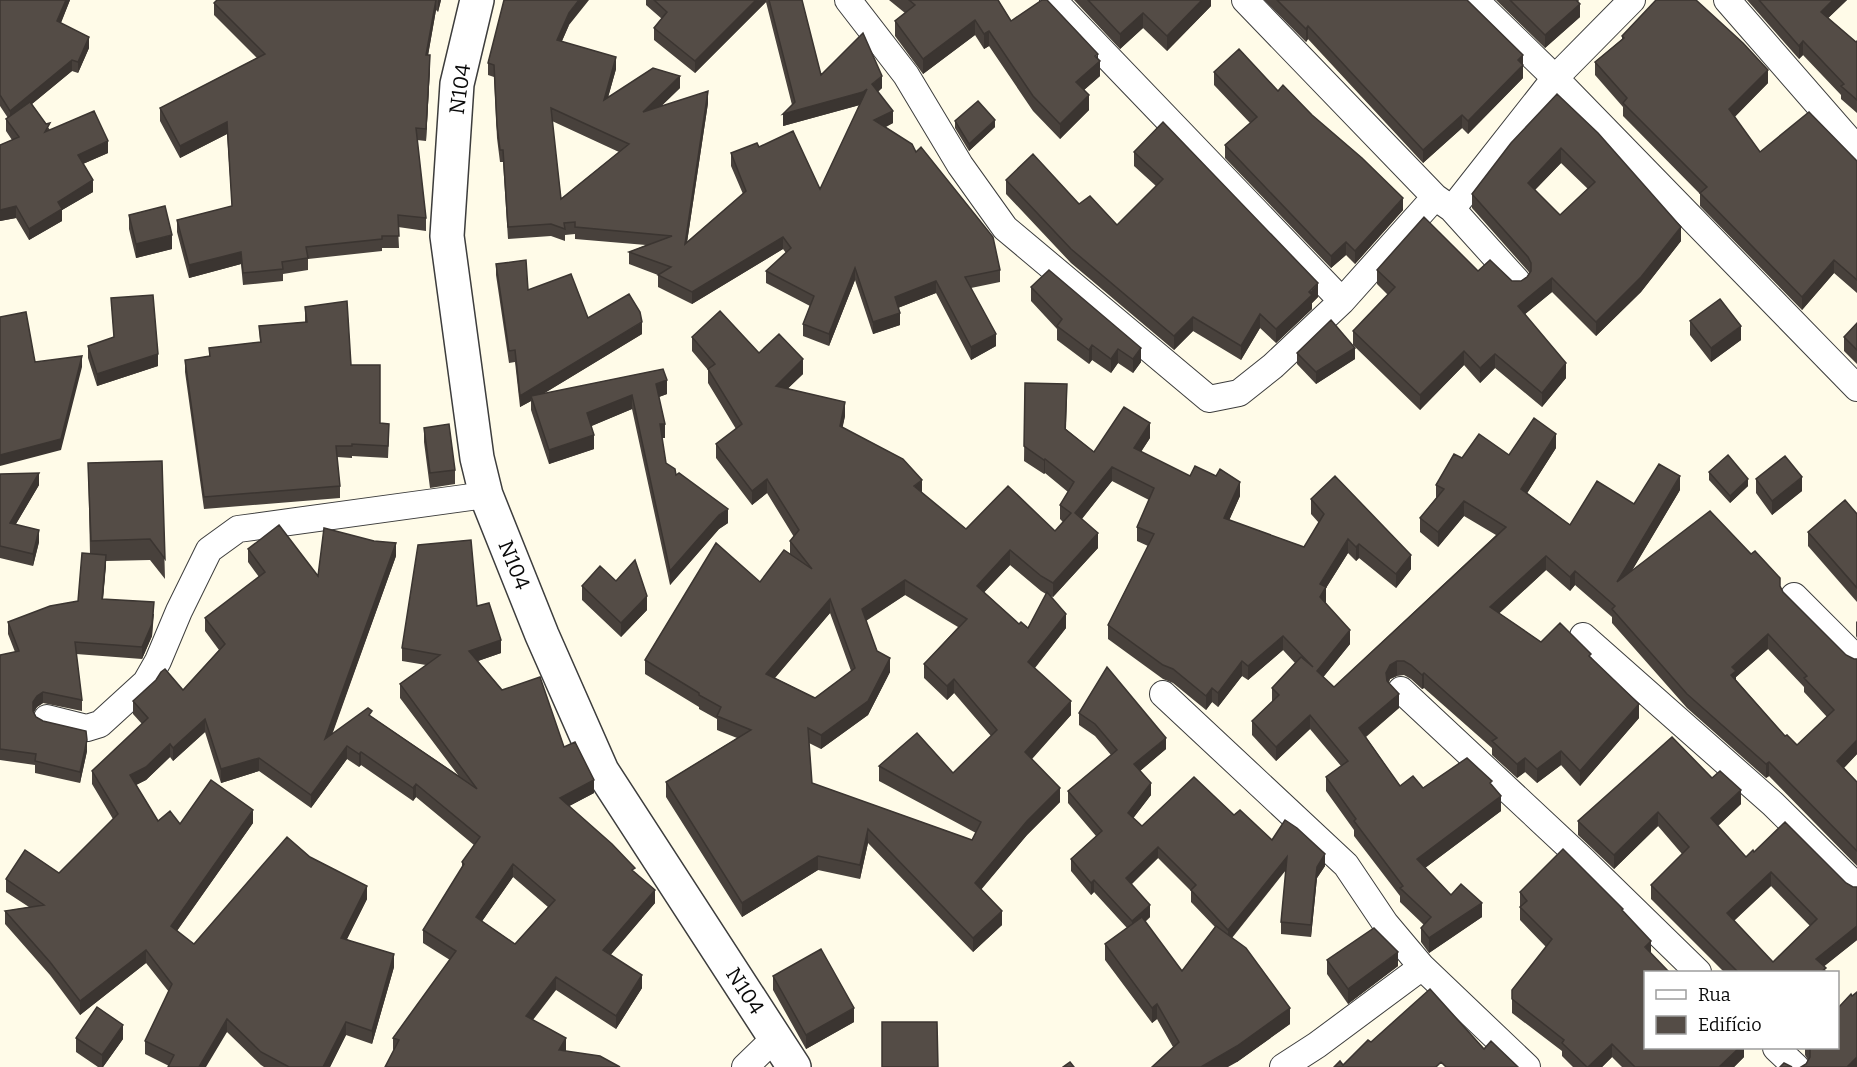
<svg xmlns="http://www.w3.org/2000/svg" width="1857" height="1067" font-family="Bitter,serif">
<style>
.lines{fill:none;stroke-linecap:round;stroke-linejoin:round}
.minor-casing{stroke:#3d3d3d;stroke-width:28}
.tertiary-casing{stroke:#3d3d3d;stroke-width:36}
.minor{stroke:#fff;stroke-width:26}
.tertiary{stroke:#fff;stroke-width:33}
.wall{fill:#48413c;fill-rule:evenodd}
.shaded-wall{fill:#3b3531}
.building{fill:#544c46;stroke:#3b3531;stroke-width:1.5;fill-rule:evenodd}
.labels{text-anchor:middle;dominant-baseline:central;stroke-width:6;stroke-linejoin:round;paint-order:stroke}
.street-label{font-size:21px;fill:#0a0a0a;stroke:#fff}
</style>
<rect width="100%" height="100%" fill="#fffbe8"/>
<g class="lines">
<defs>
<path id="minor" d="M848,0L906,75L960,165L1005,228L1209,399L1239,393L1273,366L1342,301L1435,197
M1053,0L1342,301
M1245,0L1435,197L1452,209L1517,281
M1475,0L1555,78L1857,388
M1727,0L1857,149
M1452,209L1555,78L1632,0
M1794,596L1857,659
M1583,636L1773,804L1857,887
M1401,690L1582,859L1698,972
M1163,694L1346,865L1385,923L1422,967L1527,1067
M47,718L87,728L100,724L146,682L158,661L179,611L209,550L238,529L486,495
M1776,1048L1796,1067
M745,1067L775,1038
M1283,1067L1317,1045L1422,967"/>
<path id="tertiary" d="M477,0L457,84L447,236L477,458L486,495L542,635L602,771L794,1067"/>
</defs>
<use href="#minor" class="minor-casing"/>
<use href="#tertiary" class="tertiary-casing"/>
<use href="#minor" class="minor"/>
<use href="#tertiary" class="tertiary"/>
</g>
<path class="wall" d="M0,0H70L61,23L89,48L78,73L72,71L32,104L50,130L108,153L83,164L93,192L62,210V221L29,240L16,218L0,221V145L12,140L6,131V119L8,118L0,106Z
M217,0H441L438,12L436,10L428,55L430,68L426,141L417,140L426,218V231L398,227L399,248H382V251L308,259V270L283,274V281L243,285L241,264L189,278L177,232V220L232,206L227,134L180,158L160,121V108L257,58L214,15V3Z
M646,0H802L821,75L882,88L878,92L893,123L886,127L916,152L1000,270V282L971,288L996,346L971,360L936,293L898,308L900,325L873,334L855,280L829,346L803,336V324L810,306L766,283V271L786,253L783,249L692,304L658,287V275L629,264V252L646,245L575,239V234L565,235V241L551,236L508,239L503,162H500L497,138L494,77L488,75V63L569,25L562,41L616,69L608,97L680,88L661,106L708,103L687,242L743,194L731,166V153L759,147L820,189L860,105L783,126L792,105L766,2L695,73L654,40V28L662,19L646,5ZM552,121L619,152L561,199Z
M889,0H998L1011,21L1098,59L1100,76L1084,90L1089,110L1060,139L1033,111L989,46L984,49L975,35L923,74L895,36V21L905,13Z
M1074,0H1211V6L1167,51L1143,28L1120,49Z
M1264,0H1467L1523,55V78L1468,134L1462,128L1423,163L1308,39L1306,42Z
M1496,0H1579L1578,2L1580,17L1545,48Z
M1747,0H1847L1828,18L1856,42L1857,41V113L1841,99V95L1803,55L1799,59Z
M1622,36L1768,83L1734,117L1760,152L1857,161V293L1834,273L1802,310L1700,206V194L1623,116V107L1595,75V62L1622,39Z
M1214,72L1278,91L1403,210L1355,264L1346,255L1331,268L1225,158V145L1250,123L1214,85Z
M1557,94L1681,241L1641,292L1596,336L1552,292L1525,314L1566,378L1542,407L1495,368L1480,383L1464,365L1420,410L1353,345V331L1388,295L1377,284V270L1478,271L1512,281H1521L1527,277L1530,274L1528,271L1472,208V194ZM1561,163L1588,189L1560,215L1535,190Z
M955,121L995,127L969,151L955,128Z
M1134,152L1318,297L1312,303V309L1276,343L1260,328L1241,360L1193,331L1174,350L1071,263L1006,194V180L1079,204L1117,225L1156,186L1134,166Z
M129,215L172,249L136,258L129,229Z
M496,264L528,290L588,318L642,334L543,394H667L659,397L665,438H662L666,463L676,475L728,523L719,529L670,585L632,409L591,426L594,449L549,464L531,410V401L520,407L515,362L509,363L496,275Z
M1031,287L1141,362L1133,373L1118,363L1111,373L1092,360L1089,364L1057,340V329L1031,301Z
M111,298L158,366L97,386L88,358V346L114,338Z
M305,307L351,365L380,423L389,435L388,458L352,456V458L337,457L340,486V498L204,509L185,372V360L209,356V348L260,342L259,326L305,322Z
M1690,321L1741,340L1711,362L1690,335Z
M1857,323V364L1844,351V337Z
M692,337L759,353L803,374L788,388L845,416L842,428L966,529L1055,531L1063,522L1060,519V505L1068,492L1045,473L1044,474L1024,461L1025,383L1067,399L1066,429L1094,452L1150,438L1141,452L1190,476L1240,496L1229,520L1304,547L1319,523L1311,514V499L1411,569L1396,588L1359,558L1356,561L1348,553L1326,588V603L1350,644L1323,677L1334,687L1496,535L1464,516L1438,547L1420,532V518L1436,498V485L1462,458L1509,455L1556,448L1527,493L1570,525L1680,490L1632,570L1780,586L1783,592L1846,655L1854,659H1857V754L1844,768L1857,782V866L1769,776L1766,778L1687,708L1612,623V617L1575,585L1570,591L1546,570L1499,613L1541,642L1591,657L1639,718L1580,786L1561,765L1537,783L1525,772L1517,778L1492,755V748L1424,688L1422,689L1411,679L1404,675L1397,676L1390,679L1389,683L1399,708L1366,737L1400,786L1423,788L1492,785L1501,811L1425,868L1451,895L1482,917L1429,953L1421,942V928L1424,925L1400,902V896L1354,836V830L1326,791V777L1341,766L1310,729L1276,761L1252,735V721L1272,702V688L1295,663L1283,650L1248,680L1242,676L1218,707L1212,702L1206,710L1173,683L1163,679L1108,639V625L1148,546L1137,541V527L1149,500L1112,481L1082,519L1098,548L1053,597L1050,596L1066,628L1035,668L1071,715L1031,759L1060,802L1027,835L981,889L1002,925L973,952L868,843L860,879L818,870L742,917L666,797V782L737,738L717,730V719L699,709V707L645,674V660L760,582L790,554V541L794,537L767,493L752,505L716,458V444L736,429L708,383V370L692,351ZM1010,565L1041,591L1046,594L1028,628L1019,624L984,592ZM905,595L958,627L924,664V678L947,700L954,693L991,736L953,773L879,766V781L976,833L972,840L812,783L809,743L821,749L868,715L890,672L877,651L866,621ZM830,613L851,671L815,698L775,678ZM1768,649L1804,687V692L1827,717L1797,745L1785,736L1736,680V677Z
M1297,353L1355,359L1316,384L1297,364Z
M424,428L455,470V484L430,488L424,442Z
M162,461L165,579L150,560L106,561L103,599L154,614L152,636L142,659L76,654L82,700V711L43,703L37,707L34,712L36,717L87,751L80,783L35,773V765L0,760V655L15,652L8,634V622L78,601L90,554L88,463Z
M1709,472L1748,486L1730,503L1709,480Z
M0,474L39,485L16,524L39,542L33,566L0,558Z
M1756,479L1802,491L1772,515L1756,493Z
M1857,514V602L1808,546V532Z
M248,549L318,576L396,556L332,735L372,717L458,775L400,698V684L426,665L402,661V648L477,606L501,653L478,661L502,690L564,747L594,793L569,806L635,873L655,903L610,955L642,988L616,1029L556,990L393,1050V1038L450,960L423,943V930L462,868V862L474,845L416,797L413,801L361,765L359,767L347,759L311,808L259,771L221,783L205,732L173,761L170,757L146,780L136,785L158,821L180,824L253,823L177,931L194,944L310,857L367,899L347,939L394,967L372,1044L346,1035L330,1067H264L261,1065L227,1032L169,1066L145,1054V1041L169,992L146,963L80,1015L50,975L5,924V911L29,907L6,892V879L59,873L113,819L92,784V771L142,724L133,714V701L183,690L219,650L205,631V618L259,577L248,562ZM513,877L548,907L515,944L482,921Z
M582,586L647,610L621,637L582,600Z
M1857,621V638L1856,636V622Z
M1079,713L1166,749L1140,771L1151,795L1133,818L1142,826L1234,815L1272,840L1325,866L1317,878L1311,937L1281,934V922L1286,870L1232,938L1290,1024L1237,1062L1173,1047L1157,1019L1152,1023L1105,960V944L1127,928L1094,892L1091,895L1071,871V859L1096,836L1068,803V791L1111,755L1095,736L1079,725ZM1158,858L1191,891V902L1215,927L1182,971L1145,922L1150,917L1131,884Z
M1712,778L1741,804L1718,826L1746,857L1754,852L1846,883L1853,887H1857V940L1824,966L1826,972H1724L1651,899V885L1682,854L1658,826L1614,869L1578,835V821ZM1771,886L1810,926L1773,962L1734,921Z
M1520,892L1623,911L1646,972L1744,1047V1057L1734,1067H1622L1612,1057L1602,1067H1573L1562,1056V1051L1512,1013V990L1546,947L1520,920Z
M1327,960L1398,966L1348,1004L1327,974Z
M773,976L854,1022L806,1049L773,990Z
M1857,992V1067H1801L1806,1064L1808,1060L1805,1055V1047H1838V1008L1851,994L1852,996Z
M76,1038L123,1039L103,1067H98L76,1052Z"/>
<path class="shaded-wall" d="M66,0H70L57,32V21Z
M436,0V10L426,67V55Z
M438,0H441L438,12Z
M579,0H589L569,25L557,52V40L569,13Z
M756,0H766V2L695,73V61Z
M1202,0H1211V6L1167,51V36Z
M1833,0H1847L1821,25V12Z
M1580,4V17L1545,48V35Z
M1143,13V28L1120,49V34Z
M975,20V35L923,74V59Z
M1308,26V39L1306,42V29Z
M989,31V46L984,49V34Z
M89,37V48L78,73V62Z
M1803,41V55L1799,59V46Z
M1098,54V63L1100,61V76L1076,97V82Z
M430,55V68L426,141V129Z
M1523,55V78L1468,134V121L1518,60Z
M616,57V69L604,112V100Z
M72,60V71L10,122V111Z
M1768,70V83L1729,123V109Z
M680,76V88L643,124V112Z
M882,76V88L872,96V84Z
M867,89L863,104L783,126V114Z
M708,91V103L685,256V244Z
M1089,95V110L1060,139V124Z
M893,111V123L874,132V120Z
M1462,115V128L1423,163V150Z
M995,120V127L969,151V144Z
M227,122V134L180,158V146Z
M108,141V153L78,166V155Z
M1561,148V163L1528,197V183Z
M93,180V192L62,210V221L29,240V229L58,202Z
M1403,198V210L1355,264V251Z
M16,206V218L0,221V210Z
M1681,227V241L1641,292L1596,336V322Z
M172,235V249L136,258V244Z
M783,237V249L692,304V292Z
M1346,242V255L1331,268V256Z
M241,252V264L189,278V265Z
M1834,260V273L1802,310V297Z
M855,268V280L829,346V334Z
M1552,278V292L1518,320V306Z
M936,281V293L895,309V297Z
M1318,283V297L1312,303V309L1276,343V329Z
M900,313V325L873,334V322Z
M1260,314V328L1241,360V346Z
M1193,317V331L1174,350V336Z
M642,322V334L533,400L531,396V401L520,407V396Z
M1741,326V340L1711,362V348Z
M996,334V346L971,360V347Z
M1092,345V360L1089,364V350Z
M1141,348V362L1133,373V359Z
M1355,348V359L1316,384V372Z
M1118,349V363L1111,373V359Z
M1464,351V365L1420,410V395Z
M158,354V366L97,386V374Z
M1495,354V368L1480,383V368Z
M82,356V367L61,450L0,466V455Z
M803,359V374L776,400V386Z
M1566,363V378L1542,407V393Z
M667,380V394L656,398V384Z
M632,395V409L587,428V413Z
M845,402V416L840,440V426Z
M1150,423V438L1134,462V448Z
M660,424H665V438H660Z
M1556,434V448L1521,503V489Z
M594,435V449L549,464V450Z
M1045,459V473L1044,474V460Z
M1112,467V481L1075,527V513Z
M39,473V485L10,534V523Z
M1680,476V490L1617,596V582Z
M1802,477V491L1772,515V501Z
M767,479V493L752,505V491Z
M1748,479V486L1730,503V496Z
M922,480V494L914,486Z
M1240,482V496L1224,532V518Z
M1464,501V516L1438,547V532Z
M728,509V523L719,529L670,585V571L719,515Z
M39,530V542L33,566V554Z
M1098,533V548L1053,597V583Z
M1348,539V553L1326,588V602L1320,611V584Z
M396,543V556L325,753V739Z
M1359,544V558L1356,561V547Z
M1010,550V565L977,600V586Z
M106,555V566L102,610V599Z
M1411,555V569L1396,588V574Z
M1546,556V570L1490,622V607Z
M1575,571V585L1570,591V577Z
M905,580V595L862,623V609Z
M647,596V610L621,637V623Z
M830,599V613L766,688V674Z
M154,602L152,636L142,659V647Z
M1066,614V628L1028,676V662Z
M1350,630V644L1317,685V671Z
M1768,634V649L1736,677V685L1731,689L1732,667Z
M1283,636V650L1248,680V666Z
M501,640V653L469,664V651Z
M890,658V672L868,715L821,749V735Z
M1242,661V676L1218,707V693Z
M1397,661V676L1390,679L1386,687V673L1390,665Z
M1424,673V688L1422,689V675Z
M954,679V693L947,700V686Z
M1212,688V702L1206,710V696Z
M43,692V703L37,707L33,714V702L37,696Z
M1399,694V708L1359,742V728Z
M1071,701V715L1025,767V752Z
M1639,704V718L1580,786V771Z
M1310,715V729L1276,761V747Z
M205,719V732L173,761V748Z
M1166,738V749L1134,776V764Z
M87,740V751L80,783V772Z
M1857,740V754L1837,775V761Z
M170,744V757L146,780L130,788V775Z
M347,746V759L311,808V795Z
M1561,751V765L1537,783V769Z
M361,752V765L359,767V754Z
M259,758V771L221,783V769Z
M1525,758V772L1517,778V764Z
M1769,762V776L1766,778V764Z
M594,780V793L560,811V798Z
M1151,783V795L1128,825V813Z
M416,784V797L413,801V788Z
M1060,788V802L1027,835L975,897V883L1027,821Z
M1741,790V804L1711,832V818Z
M1501,796V811L1417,874V859Z
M253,810V823L171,939V926Z
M1658,812V826L1614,869V855Z
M868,829V843L860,879V865Z
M1158,847V858L1126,890V878Z
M1325,854V866L1317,878L1311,937V925L1317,867Z
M818,856V870L742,917V903Z
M1287,857V868L1228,942V930Z
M513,864V877L476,930V917Z
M1771,872V886L1727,927V913Z
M1094,880V892L1091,895V883Z
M367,886V899L341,951V938Z
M655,890V903L603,964V950Z
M1482,903V917L1429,953V938Z
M1150,905V917L1132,933V921Z
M1002,911V925L973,952V938Z
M1857,926V940L1817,972L1816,959Z
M1651,941V955L1645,947Z
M146,950V963L80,1015V1001Z
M1398,952V966L1348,1004V989Z
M394,954V967L372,1044V1031Z
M642,975V988L616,1029V1016Z
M556,977V990L526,1029V1016Z
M1157,1004V1019L1152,1023V1008Z
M854,1008V1022L806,1049V1035Z
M1290,1008V1024L1237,1062L1228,1067H1201Z
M227,1019V1032L206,1067H199Z
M346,1022V1035L330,1067H323Z
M123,1025V1039L103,1067H102V1055Z
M566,1038V1051L559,1050Z
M1612,1044V1057L1602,1067H1588Z
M1740,1047H1744V1057L1734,1067H1719Z
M1857,1057V1067H1847Z"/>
<path class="building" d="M0,0H66L57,21L89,37L78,62L72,60L10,111L0,95Z
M217,0H436L426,55H430L426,129L416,128L426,218L398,215L399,236H382V239L306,247L308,258L282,262L283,269L243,273L241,252L189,265L177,220L232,206L227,122L180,146L160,108L265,54L214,3Z
M504,0H579L569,13L557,40L616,57L604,100L653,68L680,76L643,112L708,91L685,244L746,191L731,153L757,143L759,147L793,131L820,189L867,89L863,92L783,114L795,102L769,0H802L821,75L863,33L882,76L872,84L893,111L874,120L912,144L916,152L921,147L993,237L1000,270L965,277L996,334L971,347L936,281L895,297L900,313L873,322L855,268L829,334L803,324L814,296L766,271L791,248L783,237L692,292L658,275L671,267L629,252L672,236L575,227V222L564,223L565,229L551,224L508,227L503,150H500L497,125L494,65L488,63ZM551,108L629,144L561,199Z
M654,0H756L695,61L654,28L667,12Z
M909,0H998L1011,21L1042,0H1047L1098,54L1095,56L1100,61L1076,82L1089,95L1060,124L1033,96L989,31L984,34L975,20L923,59L895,21L915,5Z
M1088,0H1202L1167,36L1143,13L1120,34Z
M1277,0H1467L1523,55L1518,60L1523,65L1468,121L1462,115L1423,150L1308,26L1306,29Z
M1510,0H1576L1580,4L1545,35Z
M1656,0H1696L1743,43L1768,70L1729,109L1760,152L1809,112L1857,161V280L1834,260L1802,297L1700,193L1707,187L1623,103L1627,98L1595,62L1624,38L1622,36Z
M1759,0H1833L1821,12L1856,42L1857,41V100L1841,86L1844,84L1803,41L1799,46Z
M1239,49L1278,91L1283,85L1312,115L1362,158L1403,198L1355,251L1346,242L1331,256L1225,145L1257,117L1214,72Z
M1557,94L1598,133L1681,227L1641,277L1596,322L1552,278L1518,306L1566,363L1542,393L1495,354L1480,368L1464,351L1420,395L1353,331L1395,287L1377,270L1424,217L1478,271L1490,260L1512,281H1521L1527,277L1531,271V263L1528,257L1472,194L1511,143ZM1561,148L1595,182L1560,215L1528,183Z
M978,101L995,120L969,144L955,121Z
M30,102L46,124L50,123L45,132L94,111L108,141L78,155L93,180L58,202L62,209L29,229L16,206L0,210V145L19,137L6,119Z
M1163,122L1318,283L1309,292L1312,295L1276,329L1260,314L1241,346L1193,317L1174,336L1071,249L1006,180L1033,154L1079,204L1090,196L1117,225L1163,179L1134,152Z
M165,206L172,235L136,244L129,215Z
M526,260L528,290L571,274L588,318L629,294L640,312L642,322L520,396L515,350L509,351L496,264Z
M1049,270L1141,348L1133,359L1118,349L1111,359L1092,345L1089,350L1057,326L1062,319L1031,287Z
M153,295L158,354L97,374L88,346L114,337L111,298Z
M1720,299L1741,326L1711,348L1690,321Z
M347,301L351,365H380V423L389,424L388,446L352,444V446H336L340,486L204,497L185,360L210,356L209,348L261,342L259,326L307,322L305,307Z
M720,311L759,353L779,334L803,359L776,386L845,402L840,426L903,459L922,480L914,486L966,529L1008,486L1055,531L1071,513L1060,505L1074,482L1045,459L1044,460L1024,446L1025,383L1067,384L1065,429L1094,452L1124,407L1150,423L1134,448L1190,476L1195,466L1216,476L1220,469L1240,482L1224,518L1304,547L1324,514L1311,499L1335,476L1411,555L1396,574L1359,544L1356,547L1348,539L1320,584L1326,587L1320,597L1350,630L1317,671L1334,687L1506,527L1464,501L1438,532L1420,518L1444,489L1436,485L1454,454L1462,458L1479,434L1509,455L1534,418L1556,434L1521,489L1570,525L1597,481L1634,504L1659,464L1680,476L1617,582L1710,511L1751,554L1755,551L1780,578V586L1783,592L1846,655L1854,659H1857V740L1837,761L1857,782V851L1769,762L1766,764L1687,694L1612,609L1615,606L1575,571L1570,577L1546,556L1490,607L1541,642L1560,623L1591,654L1589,656L1639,704L1580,771L1561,751L1537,769L1525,758L1517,764L1492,741L1497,738L1424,673L1422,675L1411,665L1404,661H1397L1390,665L1386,673L1387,681L1399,694L1359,728L1400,786L1413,776L1423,788L1467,758L1492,781L1490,783L1501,796L1417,859L1451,895L1461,884L1482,903L1429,938L1421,928L1431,917L1400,888L1403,886L1354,821L1356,819L1326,777L1348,761L1310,715L1276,747L1252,721L1279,695L1272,688L1301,657L1313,667L1283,636L1248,666L1242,661L1218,693L1212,688L1206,696L1173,669L1163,665L1108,625L1154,534L1137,527L1154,488L1112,467L1075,513L1098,533L1053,583L1041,576L1010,550L977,586L1019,624L1021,622L1028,628L1047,592L1066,614L1028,662L1071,701L1025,752L1060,788L1027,821L975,883L1002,911L973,938L868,829L860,865L818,856L742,903L666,782L751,730L717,716L721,707L699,695V693L645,660L716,543L760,582L784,550L812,569L790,541L799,530L767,479L752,491L716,444L742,424L708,369L715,364L692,337ZM905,580L967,619L924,664L947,686L954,679L997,730L953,773L917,733L879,766L981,822L972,840L812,783L808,728L821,735L868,701L890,658L877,651L862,609ZM830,599L855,668L815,698L766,674ZM1768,634L1807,676L1804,678L1834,710L1797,745L1787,735L1785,736L1731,675L1736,671L1732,667Z
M26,312L35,362L82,356L61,439L0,455V317Z
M1331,320L1355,348L1316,372L1297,353Z
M1857,323V350L1844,337Z
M663,369L667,380L656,384L665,424H660L666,463L675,469L676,475L679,473L728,509L719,515L670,571L632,395L587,413L594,435L549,450L531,396Z
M449,424L455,470L430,473L424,428Z
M1728,455L1748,479L1730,496L1709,472Z
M1785,456L1802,477L1772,501L1756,479Z
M162,461L165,559L150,539L91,541L88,463Z
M39,473L10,523L39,530L33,554L0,546V474Z
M1845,500L1857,514V588L1808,532Z
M279,525L318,576L324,528L374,541L396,543L325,739L368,708L372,711L369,715L477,789L400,684L440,655L402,648L418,545L471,540L477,606L489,603L501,640L469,651L502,690L540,677L564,747L575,742L594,780L560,798L612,844L635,868L632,870L655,890L603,950L642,975L616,1016L556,977L526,1016L566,1038L559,1050L600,1056L620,1067H385L399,1040L393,1038L456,951L423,930L464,864L462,862L480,837L416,784L413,788L361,752L359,754L347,746L311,795L259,758L221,769L205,719L173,748L170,744L146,767L130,775L158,821L170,811L180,824L211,780L253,810L171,926L194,944L287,837L310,857L367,886L341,938L394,954L372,1031L346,1022L323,1067H289L261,1052L227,1019L199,1067H168L174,1055L145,1041L172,984L146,950L80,1001L50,962L5,911L44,905L6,879L25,850L59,873L118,814L92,771L148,718L133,701L156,680L161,672L165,669L183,690L225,644L205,618L265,572L248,549ZM513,864L555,900L515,944L476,917Z
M82,553L106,555L102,599L154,602L152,624L142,647L75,642L82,700L43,692L37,696L33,702V711L36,717L43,721L86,731L87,740L80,772L35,761L36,754L0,749V655L19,651L8,622L50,606L78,601Z
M635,560L647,596L621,623L582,586L600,566L616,581Z
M1107,667L1166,738L1134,764L1151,783L1128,813L1142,826L1194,777L1234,815L1240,810L1272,840L1285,820L1297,828L1325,854L1317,867L1311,925L1281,922L1287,857L1228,930L1191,890L1196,885L1158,847L1126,878L1150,905L1132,921L1094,880L1091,883L1071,859L1102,831L1068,791L1117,750L1095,724L1079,713Z
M1672,737L1712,778L1720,771L1741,790L1711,818L1746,857L1753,850L1754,852L1785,822L1846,883L1853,887H1857V926L1816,959L1826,968L1821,972H1738L1651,885L1689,847L1658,812L1614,855L1578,821ZM1771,872L1817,919L1773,962L1727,913Z
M1563,849L1623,909L1622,910L1651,941L1645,947L1669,972H1646V1047H1740L1719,1067H1635L1612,1044L1588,1067H1587L1562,1043L1564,1040L1512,999V990L1552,939L1520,907L1527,901L1520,892Z
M1142,917L1182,971L1216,926L1246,948L1290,1008L1237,1046L1201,1067H1152L1179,1042L1157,1004L1152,1008L1105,944Z
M1374,928L1398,952L1348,989L1327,960Z
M821,949L854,1008L806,1035L773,976Z
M1430,989L1484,1049L1491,1041L1518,1067H1446L1441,1062L1436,1067H1334L1340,1061L1343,1065L1368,1040L1371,1042Z
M1857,992V1057L1847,1067H1801L1806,1064L1810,1057V1049L1809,1047H1838V1008L1851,994L1852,996Z
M97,1007L123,1025L102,1055L76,1038Z
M882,1022H937L938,1067H882Z
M1070,1062L1074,1067H1063Z
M1784,1063L1792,1067H1780Z"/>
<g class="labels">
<g class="street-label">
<text transform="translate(460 89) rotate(-82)">N104</text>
<text transform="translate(514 565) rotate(68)">N104</text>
<text transform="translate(745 991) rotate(57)">N104</text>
</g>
</g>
<rect x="1644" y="971" width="195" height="78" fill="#ffffff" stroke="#9d9d9d" stroke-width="1.5"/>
<rect x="1656" y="990" width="30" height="9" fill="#ffffff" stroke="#9d9d9d" stroke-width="1.5"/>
<text x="1698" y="1001" font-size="18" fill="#0a0a0a">Rua</text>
<rect x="1656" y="1016" width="30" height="18" fill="#544c46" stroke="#9d9d9d" stroke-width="1.5"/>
<text x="1698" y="1031" font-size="18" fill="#0a0a0a">Edifício</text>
</svg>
